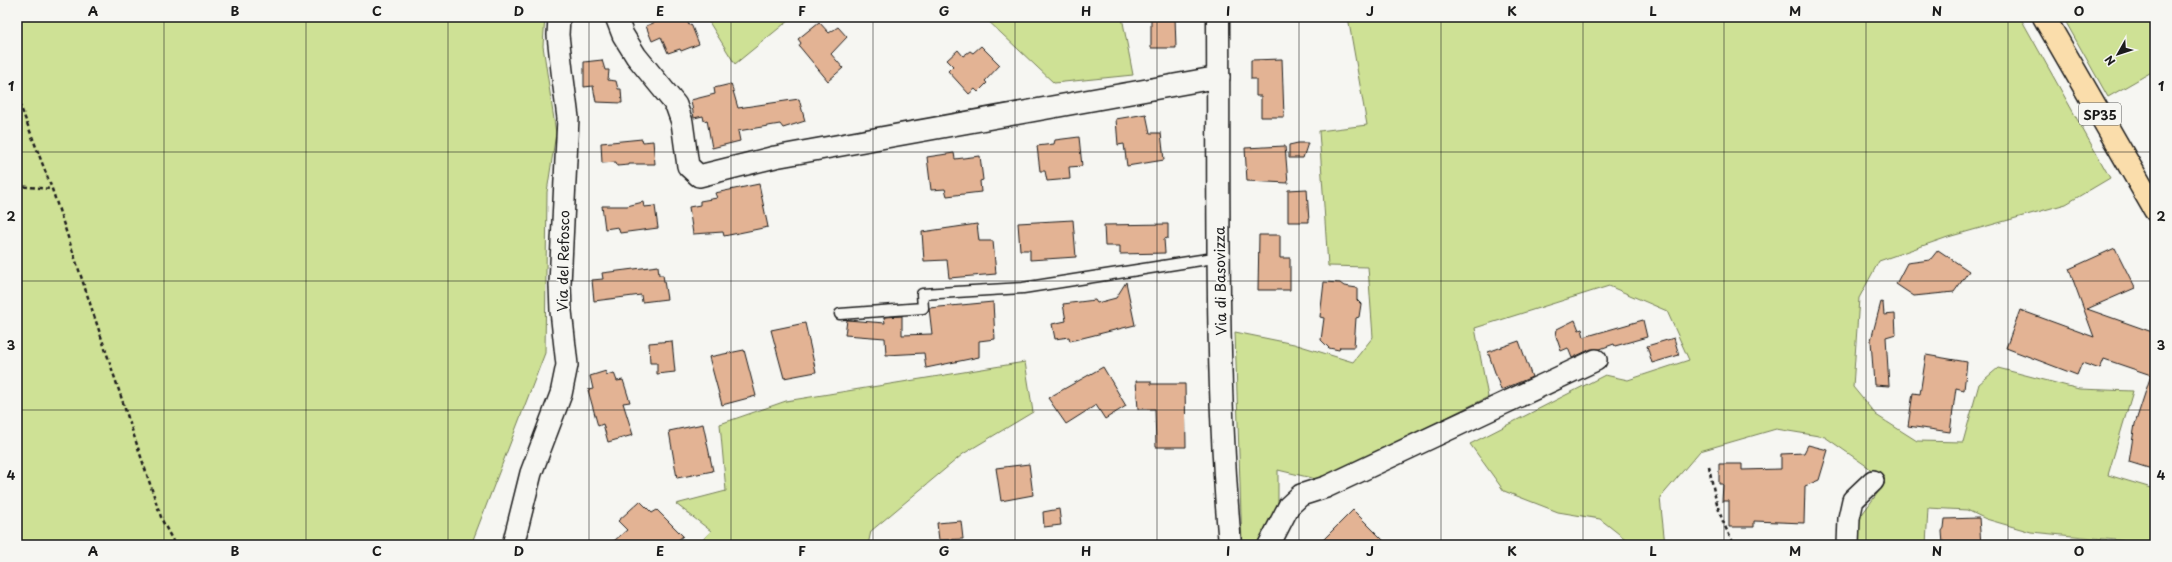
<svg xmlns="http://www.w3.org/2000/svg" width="2172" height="562" font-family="'Playpen Sans',sans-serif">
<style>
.green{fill:#cee195;stroke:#757e58}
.building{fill:#e3b394;stroke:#1c1c1c}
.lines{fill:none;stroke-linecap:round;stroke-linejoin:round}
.service-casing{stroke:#1c1c1c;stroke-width:13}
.minor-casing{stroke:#1c1c1c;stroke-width:24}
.secondary-casing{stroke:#1c1c1c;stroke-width:25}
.primary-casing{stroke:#1c1c1c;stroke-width:25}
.path{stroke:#1c1c1c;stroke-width:2.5;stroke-dasharray:4 3;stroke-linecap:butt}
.service{stroke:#f6f6f2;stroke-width:10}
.minor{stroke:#f6f6f2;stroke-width:21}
.secondary{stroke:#f6f6f2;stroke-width:22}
.primary{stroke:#faddab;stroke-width:22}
.grid{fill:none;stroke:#1c1c1c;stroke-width:1;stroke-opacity:0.55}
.labels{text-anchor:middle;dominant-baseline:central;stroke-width:4;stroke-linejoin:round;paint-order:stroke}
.shield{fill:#f6f6f2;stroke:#5d5d5c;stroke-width:1}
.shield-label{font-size:13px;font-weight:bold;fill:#1c1c1c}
.street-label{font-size:14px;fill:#1c1c1c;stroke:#f6f6f2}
.neatline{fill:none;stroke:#1c1c1c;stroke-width:1.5}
.grid-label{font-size:13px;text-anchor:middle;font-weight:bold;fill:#1c1c1c}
</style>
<rect width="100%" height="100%" fill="#f6f6f2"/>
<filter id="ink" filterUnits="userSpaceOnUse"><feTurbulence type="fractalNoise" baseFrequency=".025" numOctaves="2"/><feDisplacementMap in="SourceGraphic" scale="8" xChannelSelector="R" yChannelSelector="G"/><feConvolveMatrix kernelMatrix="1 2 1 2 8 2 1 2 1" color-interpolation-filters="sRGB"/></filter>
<g filter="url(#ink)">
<path class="green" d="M17,17H545L543,46L556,133L547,192L545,353L471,545H17Z
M706,17H802L789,20L735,64Z
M984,17H1122L1133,75L1054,83Z
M1348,17H2020L2110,178L2066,204L1948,237L1879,261L1859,298L1853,387L1876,415L1917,441L1963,442L1979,384L1998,368L2079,389L2133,391L2108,475L2155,489V545H2127L2126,541L2031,532L1986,519L1967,510L1928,508L1926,545H1858L1860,517L1885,483L1868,467L1825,437L1776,429L1700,451L1660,498L1665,545H1633L1600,519L1558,512L1504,491L1470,444L1605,375L1628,380L1689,360L1667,311L1609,286L1475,328L1488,397L1320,480L1278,470V506L1256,545H1242L1235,332L1294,344L1353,362L1373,337L1368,267L1328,266L1319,131L1367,125Z
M2063,17H2155V70L2108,97Z
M1025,362L1033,412L963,454L871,531L868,545H698L711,531L676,504L726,491L720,424L786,401Z"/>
<path class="building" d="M668,17H685L689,25L691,24L699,44L681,51L680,49L668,53L661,37L652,41L646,26Z
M1151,17H1175L1176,48H1151Z
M819,22L829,33L838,27L847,37L831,54L843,68L828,81L799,46L801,43L798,39Z
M981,46L1000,65L985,81L987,83L978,92L975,89L969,94L948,71L953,66L947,60L958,50L963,56L970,51L973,53Z
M1282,59L1284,117H1261V96H1256V79H1251V60Z
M602,60L605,70H609L608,80L616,81L618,89H621L622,103L596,102L593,86L584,87V62Z
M731,84L738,108L799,99L805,121L783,128L780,124L738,131L740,141L712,148L707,120L704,121L703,116L694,118L691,100L715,94L714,88Z
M1146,114L1150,133H1161L1164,160L1127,166L1124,144L1118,145L1116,119Z
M1079,137L1082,166L1069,167L1070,179L1047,181L1045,171H1040L1037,146L1054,144L1055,140Z
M642,139L643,142L653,141L655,164H629V165L617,166L616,162L602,163L601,143Z
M1298,143H1308L1303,158H1289V145Z
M1285,146L1288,183L1247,181L1245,148Z
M954,153L955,159L980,156L983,180L980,181L981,192L947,196L945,189L931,190L927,157Z
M759,184L768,227L724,236L723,232L693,234L689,207L700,205V201L717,198L715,193Z
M1307,189L1309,222H1288V190Z
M643,202L644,207L655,206L658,228L620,233L618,227L605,229L602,206H627Z
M1073,220L1076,257L1030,260V250H1020L1018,223Z
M977,224L979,241H993L996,274L949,278L947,260L924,261L922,232Z
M1168,224V238L1164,239L1165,253L1120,254V246H1105L1104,225Z
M1259,235H1280V258H1290V290H1258Z
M2115,248L2135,288L2087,309L2155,333V470L2129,462L2135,424L2151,375L2104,359L2100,369L2082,363L2077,375L2006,348L2020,310L2094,337L2069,269Z
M1938,250L1969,271L1954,292L1914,296L1896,284L1907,263L1930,260Z
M658,266L659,275H663L667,299L642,302L641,295L594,301L592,280L603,279L602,273Z
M1126,282L1135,325L1070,341L1069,337L1055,339L1052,324L1066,321L1063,304L1095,300L1097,303L1116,298Z
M1324,282L1340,283L1344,286L1357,288V300L1361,304L1359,317L1356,318L1354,347H1340L1339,350L1329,348L1321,340L1324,318L1320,317Z
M993,302L995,339L979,341V357L926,368L924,353L886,355L885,338L845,335L847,320L885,323L884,317L902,316V335L932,334L929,308Z
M1881,302L1883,303L1884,315L1895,314L1896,334L1886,337L1889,386L1874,385L1871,340Z
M1575,320L1579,330L1582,329L1584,337L1643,320L1647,337L1615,346L1614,344L1600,349H1591L1572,358L1568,348L1561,351L1556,336L1557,329Z
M805,323L816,372L784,378L771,330Z
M1674,338L1679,355L1652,363L1647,346Z
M672,341L675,372L657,374V363H650L649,343Z
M1519,341L1532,377L1501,390L1488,352Z
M744,350L756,396L722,405L709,357Z
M1926,355L1967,362L1964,390L1956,388L1950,432L1908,426L1913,393L1920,394Z
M1103,367L1126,406L1105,419L1096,405L1066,424L1048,398Z
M606,371V375L614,373L617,381L623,380L630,402L623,403L633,435L608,442L603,424L598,426L588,390L593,389L590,376Z
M1136,381H1151V384H1185L1186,447H1156L1155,409H1138Z
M703,424L713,471L677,478L669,431Z
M1808,445L1828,450L1819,480L1805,486L1804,523L1754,521V527H1729V501H1722L1723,484H1719V464H1742V470L1781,469V454L1804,453Z
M1029,464L1033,495L1001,501L996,468Z
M640,501L652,513L657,510L683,536L672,545H609L627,530L618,521Z
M1059,509L1061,525L1044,527L1043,512Z
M1353,510L1388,545H1318Z
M1979,518L1981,545H1943L1942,531L1944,528L1945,519Z
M961,521L963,539L939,540L937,523Z"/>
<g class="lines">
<defs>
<path id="service" d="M840,314L923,308L922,294L1023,288L1220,257"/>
<path id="minor" d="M616,17L623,35L636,56L676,105L682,122L688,166L699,176L775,157L1219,77
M513,545L531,473L561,394L567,365L561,311L560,284L568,118L562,71L558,35L559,17
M1269,545L1289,506L1301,495L1326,487L1596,360
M1848,545L1849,518L1853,500L1873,481"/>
<path id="secondary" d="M1218,17C1219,193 1215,370 1230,545"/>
<path id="primary" d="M2044,17L2155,210"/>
</defs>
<use href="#service" class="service-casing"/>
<use href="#minor" class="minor-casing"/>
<use href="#secondary" class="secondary-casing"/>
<use href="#primary" class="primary-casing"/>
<path class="path" d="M17,97L52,189L162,520L175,545
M17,186L52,189
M1709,466C1714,494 1719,520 1735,545"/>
<use href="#service" class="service"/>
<use href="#minor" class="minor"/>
<use href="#secondary" class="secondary"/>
<use href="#primary" class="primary"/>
</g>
</g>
<path class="grid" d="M164,17V545M306,17V545M448,17V545M589,17V545M731,17V545M873,17V545M1015,17V545M1157,17V545M1299,17V545M1441,17V545M1583,17V545M1724,17V545M1866,17V545M2008,17V545M17,152H2155M17,281H2155M17,410H2155"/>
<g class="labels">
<rect class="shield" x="2079" y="103" width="42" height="22" rx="3"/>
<g class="shield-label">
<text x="2100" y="114">SP35</text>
</g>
<g class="street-label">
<text transform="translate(563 261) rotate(-89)">Via del Refosco</text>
<text transform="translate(1220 281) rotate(-91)">Via di Basovizza</text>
</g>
</g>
<rect width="2172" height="562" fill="none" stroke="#f6f6f2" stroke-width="44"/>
<g transform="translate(2118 54) rotate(231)" stroke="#f6f6f2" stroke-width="3" paint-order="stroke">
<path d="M0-3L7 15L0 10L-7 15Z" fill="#1c1c1c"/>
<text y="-6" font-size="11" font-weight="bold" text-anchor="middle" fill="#1c1c1c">N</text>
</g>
<rect x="22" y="22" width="2128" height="518" class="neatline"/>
<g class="grid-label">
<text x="93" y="16">A</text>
<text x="235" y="16">B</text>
<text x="377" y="16">C</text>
<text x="519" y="16">D</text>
<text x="660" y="16">E</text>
<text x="802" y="16">F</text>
<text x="944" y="16">G</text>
<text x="1086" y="16">H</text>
<text x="1228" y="16">I</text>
<text x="1370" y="16">J</text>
<text x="1512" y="16">K</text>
<text x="1653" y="16">L</text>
<text x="1795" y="16">M</text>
<text x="1937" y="16">N</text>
<text x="2079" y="16">O</text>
<text x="11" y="91">1</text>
<text x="2161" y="91">1</text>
<text x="11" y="221">2</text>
<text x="2161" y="221">2</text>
<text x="11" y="350">3</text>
<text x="2161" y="350">3</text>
<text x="11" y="480">4</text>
<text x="2161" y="480">4</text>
<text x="93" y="556">A</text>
<text x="235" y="556">B</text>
<text x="377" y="556">C</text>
<text x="519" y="556">D</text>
<text x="660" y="556">E</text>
<text x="802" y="556">F</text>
<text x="944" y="556">G</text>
<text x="1086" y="556">H</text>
<text x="1228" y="556">I</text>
<text x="1370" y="556">J</text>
<text x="1512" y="556">K</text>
<text x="1653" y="556">L</text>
<text x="1795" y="556">M</text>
<text x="1937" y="556">N</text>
<text x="2079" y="556">O</text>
</g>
</svg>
